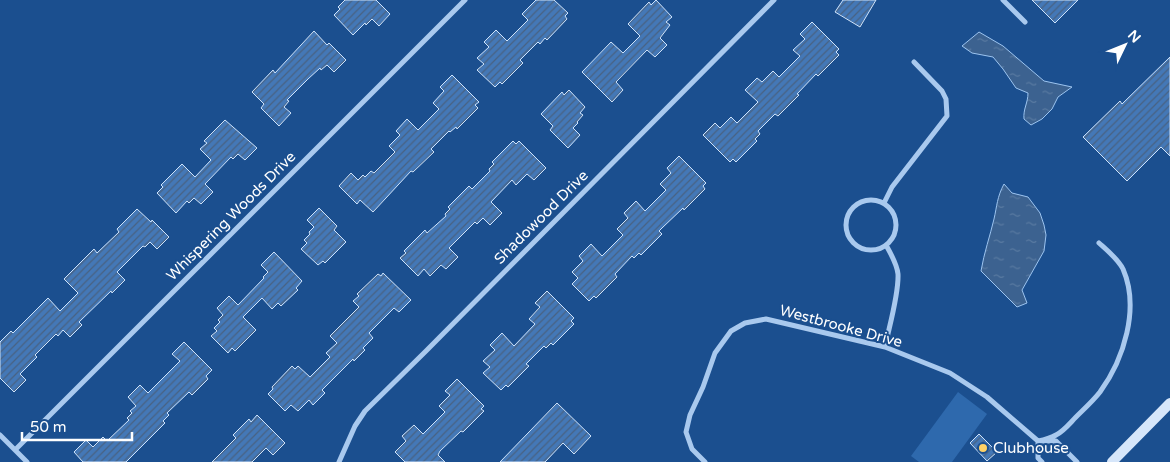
<svg xmlns="http://www.w3.org/2000/svg" width="1170" height="462" font-family="'Varela Round',sans-serif">
<style>
.garden{fill:#2e69ad}
.water{fill:url(#water-ripples);stroke:#9cc4f0}
.building{fill:url(#building-hatch);stroke:#cfe3fa}
.lines{fill:none;stroke-linecap:round;stroke-linejoin:round}
.street{stroke:#a9c9ee;stroke-width:5}
.secondary{stroke:#d6e6fa;stroke-width:10}
.poi-dot{fill:#ffd166;stroke:#1b4f8f;stroke-width:2}
.labels{text-anchor:middle;dominant-baseline:central;stroke-width:4;stroke-linejoin:round;paint-order:stroke}
.street-label{font-size:15px;fill:#fff;stroke:#1b4f8f}
.poi-label{font-size:15px;fill:#fff;stroke:#1b4f8f;text-anchor:start}
</style>
<defs>
<pattern id="water-ripples" width="26" height="14" patternUnits="userSpaceOnUse" patternTransform="scale(1.25)"><rect width="26" height="14" fill="#3c6290"/><path d="M2 4q2-2 4 0t4 0M15 11q2-2 4 0t4 0" fill="none" stroke="#597aa1"/></pattern>
<pattern id="building-hatch" width="6" height="6" patternUnits="userSpaceOnUse" patternTransform="scale(1.25)"><rect width="6" height="6" fill="#4478b7"/><path d="M-1 1l2-2M0 6l6-6M5 7l2-2" fill="none" stroke="#486282"/></pattern>
</defs>
<rect width="100%" height="100%" fill="#1b4f8f"/>
<path class="garden" d="M958,392L987,414L952,462H919L911,456Z"/>
<path class="water" d="M979,32L1003,46L1044,81L1072,87L1058,97L1052,109L1042,119L1031,125L1024,119C1023,109 1028,103 1028,93L1016,88L1003,69L993,57L972,53L962,46Z
M1004,184L1012,193L1028,197L1040,213L1044,225L1046,235L1044,251L1022,290L1027,303L1017,307L981,271C984,253 990,236 994,219C997,206 997,197 1004,184Z"/>
<path class="building" d="M345,0H376L390,14L379,26L372,19L366,25L365,23L353,35L334,15L340,9L338,7Z
M536,0H554L568,13L565,16L567,19L547,40L545,38L540,44L538,42L520,60L523,63L502,84L500,82L495,87L477,70L484,64L477,58L489,47L484,42L496,30L507,41L528,20L522,14Z
M656,0L672,17L666,22L670,25L660,38L667,45L655,57L647,50L616,82L623,90L612,102L582,72L611,42L623,53L640,36L628,24L649,2L651,5Z
M843,0H876L860,27L835,12Z
M1032,0H1078L1055,23Z
M812,22L839,49L836,52L839,55L818,76L816,74L797,94L799,95L778,116L775,114L758,131L760,134L755,139L757,141L736,162L733,159L730,162L703,135L715,123L720,128L731,117L737,123L758,102L745,90L757,78L762,82L773,71L779,77L800,56L793,50L805,39L800,34Z
M314,31L327,45L329,43L346,60L334,72L327,65L321,70L320,68L308,79L287,100L289,101L284,107L291,113L279,126L261,108L264,104L252,92L273,70L275,73Z
M1170,57V156L1161,147L1127,181L1083,137L1120,101L1122,104Z
M452,75L479,102L475,105L478,108L457,129L456,127L450,132L449,131L431,149L434,152L413,172L411,171L373,212L360,200L357,204L339,186L351,173L358,180L363,175L365,177L371,171L374,173L395,152L389,146L400,135L396,131L407,119L418,130L439,109L433,103L444,91L440,87Z
M569,90L585,107L580,113L583,115L577,122L578,123L573,128L580,135L568,148L550,130L553,126L541,114L562,92L564,95Z
M225,120L257,148L245,160L238,154L233,159L231,157L205,184L213,192L201,204L194,198L189,203L187,201L176,213L157,193L163,187L161,185L182,164L195,177L211,160L200,149L207,143L204,141Z
M513,141L516,144L519,141L546,168L534,180L527,174L516,185L512,180L491,202L502,213L490,225L483,218L477,224L475,222L449,248L458,257L446,269L441,265L430,276L424,269L418,276L400,258L406,253L404,251L425,230L427,233L446,216L445,214L450,209L448,207L469,186L472,189L490,171L489,169L494,164L492,162Z
M679,156L706,183L703,186L705,189L684,210L683,208L662,228L659,231L662,234L641,255L639,253L634,258L632,256L615,274L617,277L596,298L594,296L589,301L572,284L578,278L572,272L583,261L579,256L591,244L602,256L623,235L617,229L628,218L624,213L636,201L645,211L666,190L660,184L671,173L667,168Z
M319,208L337,226L334,230L346,242L325,263L323,261L318,265L301,249L307,243L304,240L310,234L309,232L314,227L307,220Z
M137,209L151,222L152,220L169,237L157,249L150,242L145,247L143,246L117,272L125,280L112,293L111,291L79,322L82,325L70,337L63,330L58,336L56,334L35,355L37,357L20,374L26,380L14,392L0,378V342L11,331L13,333L48,298L60,311L78,293L64,279L94,249L97,253L119,232L117,229Z
M274,252L302,281L296,288L298,290L281,306L278,303L272,309L262,298L243,317L256,330L235,351L232,348L228,353L211,336L217,331L214,328L220,322L218,320L223,315L217,308L229,296L238,305L264,278L263,277L268,272L261,265Z
M383,273L411,300L399,312L394,308L369,333L373,338L363,348L365,350L354,361L353,359L322,390L325,393L313,405L309,400L298,411L291,405L285,411L268,394L273,389L272,387L292,366L295,369L298,366L310,377L330,357L326,353L337,343L330,336L359,307L353,301L359,296L357,294L378,274L381,276Z
M547,291L574,318L571,321L574,324L553,345L551,343L546,348L544,346L526,364L529,366L508,387L506,385L501,390L483,373L490,367L483,361L495,350L490,345L502,333L514,346L535,324L529,319L540,307L535,303Z
M184,342L212,370L206,376L208,379L192,395L189,392L167,413L169,415L163,421L165,423L126,462H83L74,452L86,440L93,447L103,437L107,441L129,420L127,418L132,413L130,411L136,406L128,397L140,385L148,393L180,361L172,354Z
M457,379L484,406L481,409L484,411L463,432L461,431L440,451L438,455L445,462H405L395,452L406,441L402,436L414,425L423,434L445,412L439,406L450,395L445,391Z
M557,403L591,436L574,454L563,443L545,462H500Z
M257,415L285,443L273,455L266,448L252,462H212L236,438L233,435L249,419L251,422Z
M979,434L997,452L987,461L970,443Z"/>
<g class="lines">
<path class="street" d="M1003,0L1025,22
M846 225a25 25 0 1 1 50 0a25 25 0 1 1-50 0Z
M884,203L892,187L947,116L946,99L942,91L914,62
M885,347C889,327 899,294 898,274C897,264 891,254 886,245
M0,435L27,462
M15,450L465,0
M339,462L355,426L365,411L426,351L774,0
M705,462L692,449L686,432L690,415L703,387L715,353L731,331L745,323L766,319L885,347L950,373L987,397L1038,441C1044,440 1051,438 1056,435C1064,431 1070,423 1076,417C1084,409 1093,401 1100,392C1124,359 1140,308 1123,269C1118,259 1108,251 1099,243
M1042,462L1038,458V441H1056L1077,462"/>
<path class="secondary" d="M1112,462L1170,403"/>
</g>
<circle class="poi-dot" cx="983" cy="448" r="5"/>
<g class="labels">
<g class="street-label">
<text transform="translate(231 216) rotate(-45)">Whispering Woods Drive</text>
<text transform="translate(541 217) rotate(-45)">Shadowood Drive</text>
<text transform="translate(841 326) rotate(15)">Westbrooke Drive</text>
</g>
<g class="poi-label">
<text x="993" y="448">Clubhouse</text>
</g>
</g>
<g transform="translate(1125 45) rotate(47)" stroke="#1b4f8f" stroke-width="4" paint-order="stroke">
<path d="M0-4L9 19L0 12L-9 19Z" fill="#ffffff"/>
<text y="-8" font-size="14" font-weight="bold" text-anchor="middle" fill="#ffffff">N</text>
</g>
<path d="M22 432v8h110v-8" fill="none" stroke="#ffffff" stroke-width="2.5"/>
<text x="30" y="432" font-size="15" fill="#ffffff" stroke="#1b4f8f" stroke-width="4" paint-order="stroke">50 m</text>
</svg>
